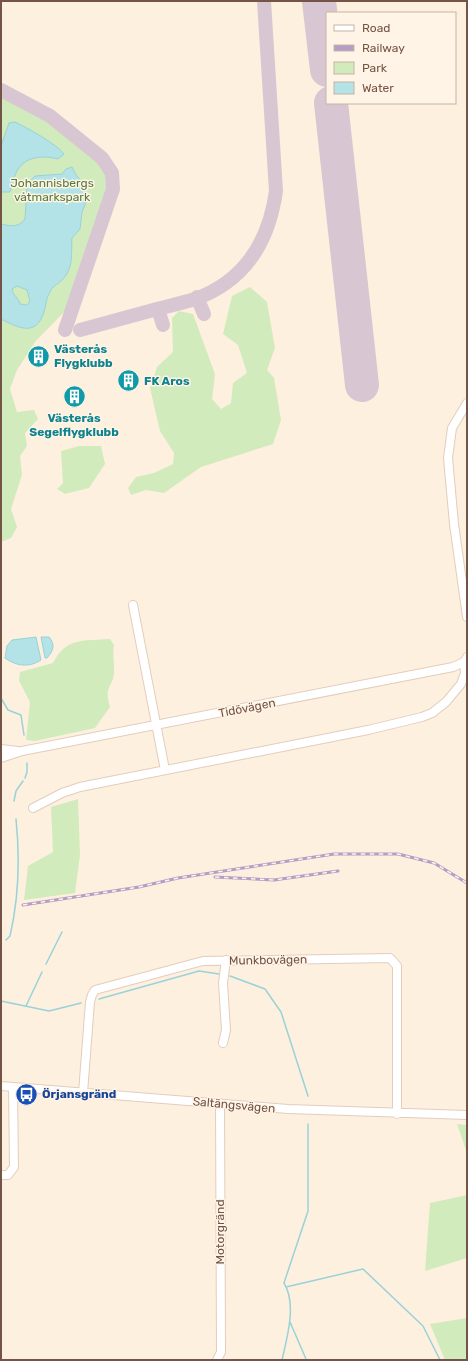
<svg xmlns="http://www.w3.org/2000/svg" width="468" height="1361" font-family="Rubik,sans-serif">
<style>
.green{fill:#d2ebbd}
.water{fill:#b3e2e7;stroke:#99d2d9;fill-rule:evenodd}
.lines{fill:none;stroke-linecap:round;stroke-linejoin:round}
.stream{stroke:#99d2d9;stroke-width:1.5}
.taxiway{stroke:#d8c7d2;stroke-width:14}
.runway{stroke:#d8c7d2;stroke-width:34}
.minor-casing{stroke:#e3cdbe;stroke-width:10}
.minor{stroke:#fff;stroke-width:8}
.rail-casing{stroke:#b29ec6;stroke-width:3}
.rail{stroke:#fff4e6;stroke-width:1.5;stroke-dasharray:4.5;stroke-linecap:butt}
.labels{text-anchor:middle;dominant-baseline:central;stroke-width:3;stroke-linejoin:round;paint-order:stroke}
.park-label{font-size:12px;fill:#537b3d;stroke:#fff4e6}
.culture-label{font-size:12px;font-weight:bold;fill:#0d838f;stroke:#fff4e6;text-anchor:start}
.street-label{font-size:12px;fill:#745446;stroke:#fff4e6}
.transit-label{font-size:12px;font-weight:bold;fill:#164399;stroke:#fff4e6;text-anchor:start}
</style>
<rect width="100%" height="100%" fill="#fdf0df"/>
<path class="green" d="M1,94L46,117L104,166L108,175V186L65,311L35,342L17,370L10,389L17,412L34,410L38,419L25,433L27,446L20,456L22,475L11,509L17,527L11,538L1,542Z
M250,287L267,302L275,348L267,370L274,378L281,420L273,444L201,467L164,493L146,490L131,495L128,488L136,477L154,473L173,464L174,453L160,431L150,388L157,367L173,352L172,318L179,311L193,314L215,374L212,399L221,409L231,403L233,383L247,373L238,345L223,334L232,296Z
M79,446H101L105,464L89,488L65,494L57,489L63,483L61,451Z
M110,639L114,645C112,655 115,666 114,674C111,691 104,685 110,707L95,728L35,741L26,740L30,702L19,681L20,672L53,663C66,637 84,641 110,639Z
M78,799L80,855L75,893L24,900L28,866L53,852L51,807Z
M457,1124L467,1125V1153Z
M467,1195V1258L425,1271L430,1203Z
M467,1318V1360H445L430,1324Z"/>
<path class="water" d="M15,122C26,127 58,145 64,154L58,159C42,155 24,156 16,173C13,179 12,186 10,192H1V146L9,123Z
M72,167L76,175L85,185L87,200L82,212L80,229L72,238C71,254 74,269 61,281C57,285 52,286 50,292C46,298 46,306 44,312C36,338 17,327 1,319V224C11,226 18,228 25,219L27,185L35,176L62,174L66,169ZM17,286L27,290L30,301L27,305L20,304C19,298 13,296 12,289Z
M36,637L41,660C29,668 16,666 5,658L7,646L12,640Z
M41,637H49C56,645 53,651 47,658H45Z"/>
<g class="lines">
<path class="stream" d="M1,698L8,710L21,715L24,735
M25,778L27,772V763
M14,801L16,791L23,781
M6,940L10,936C19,897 20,858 16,819
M46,964L62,932
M230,976L265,989L281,1012L308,1096
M99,999L199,971L219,974
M1,1001L49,1011L81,1003
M26,1006L42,972
M286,1287L363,1269L423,1326L440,1360
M290,1322L306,1359
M282,1360C287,1338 297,1304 284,1283L308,1211V1124"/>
<path class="taxiway" d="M1,90L50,116L102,158L112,173L113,189L65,330
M197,297L204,314
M158,309L163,325
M80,330C106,323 131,316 157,309C169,306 182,303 195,299C245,281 269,241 276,191L264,1"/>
<path class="runway" d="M319,1L327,70
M331,103L362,385"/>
<defs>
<path id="minor" d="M467,403L452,428L448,458L454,524L467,617
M133,605L165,770
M1,749L18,751
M1,758L22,751L453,667L464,662L467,657
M33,808L62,793L80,787L368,730L422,717L432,713L446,702L461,684L465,673L464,662
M223,1043L226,1030L223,983L226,960
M1,1086L288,1109L467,1115
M83,1093L90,1002L92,995L95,990L203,961L390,958L397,966V1114
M1,1175H8L14,1167L13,1087
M217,1360L221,1352L220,1103"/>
</defs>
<use href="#minor" class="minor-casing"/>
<use href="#minor" class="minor"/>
<defs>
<path id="rail" d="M215,877L274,880L338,871
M23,905L139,887L178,878L334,854H398L434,863L467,883"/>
</defs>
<use href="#rail" class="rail-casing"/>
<use href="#rail" class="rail"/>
</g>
<defs>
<symbol id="building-disc" viewBox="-11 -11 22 22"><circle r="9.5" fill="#0f9aa8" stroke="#fff4e6"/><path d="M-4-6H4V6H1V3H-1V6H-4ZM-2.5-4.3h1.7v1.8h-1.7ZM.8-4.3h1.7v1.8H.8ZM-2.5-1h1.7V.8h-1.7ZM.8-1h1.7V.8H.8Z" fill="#fff"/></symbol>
<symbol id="bus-disc" viewBox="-11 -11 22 22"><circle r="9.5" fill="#1a4fb4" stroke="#fff4e6"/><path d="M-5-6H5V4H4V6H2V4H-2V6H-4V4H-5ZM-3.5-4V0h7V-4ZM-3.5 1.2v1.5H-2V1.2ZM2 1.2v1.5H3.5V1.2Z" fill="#fff"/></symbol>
</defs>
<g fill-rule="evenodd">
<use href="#building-disc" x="26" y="344" width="25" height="25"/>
<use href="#building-disc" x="116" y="368" width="25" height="25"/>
<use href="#building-disc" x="62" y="384" width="25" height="25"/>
<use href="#bus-disc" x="14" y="1082" width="25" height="25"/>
</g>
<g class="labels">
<g class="park-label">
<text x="52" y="183">Johannisbergs<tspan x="52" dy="14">våtmarkspark</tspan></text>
</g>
<g class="culture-label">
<text x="54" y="349">Västerås<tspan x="54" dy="14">Flygklubb</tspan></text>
<text x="144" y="381">FK Aros</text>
<text x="74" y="418" text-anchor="middle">Västerås<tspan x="74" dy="14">Segelflygklubb</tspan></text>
</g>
<g class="street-label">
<text transform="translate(247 708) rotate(-11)">Tidövägen</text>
<text transform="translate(268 960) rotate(-1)">Munkbovägen</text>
<text transform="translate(234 1105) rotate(5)">Saltängsvägen</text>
<text transform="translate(220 1232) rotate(-90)">Motorgränd</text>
</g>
<g class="transit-label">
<text x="42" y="1094">Örjansgränd</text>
</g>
</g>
<rect width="468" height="1361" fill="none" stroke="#745446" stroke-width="4"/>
<rect x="326" y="12" width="130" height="92" fill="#fff4e6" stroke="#c7b4a6"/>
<rect x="334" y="25" width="20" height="6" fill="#ffffff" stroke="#c7b4a6"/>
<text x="362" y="32" font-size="12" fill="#745446">Road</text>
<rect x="334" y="45" width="20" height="6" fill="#b29ec6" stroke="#c7b4a6"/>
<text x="362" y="52" font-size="12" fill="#745446">Railway</text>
<rect x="334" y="62" width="20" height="12" fill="#d2ebbd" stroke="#c7b4a6"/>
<text x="362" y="72" font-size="12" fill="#745446">Park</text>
<rect x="334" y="82" width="20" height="12" fill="#b3e2e7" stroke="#c7b4a6"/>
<text x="362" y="92" font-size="12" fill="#745446">Water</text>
</svg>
